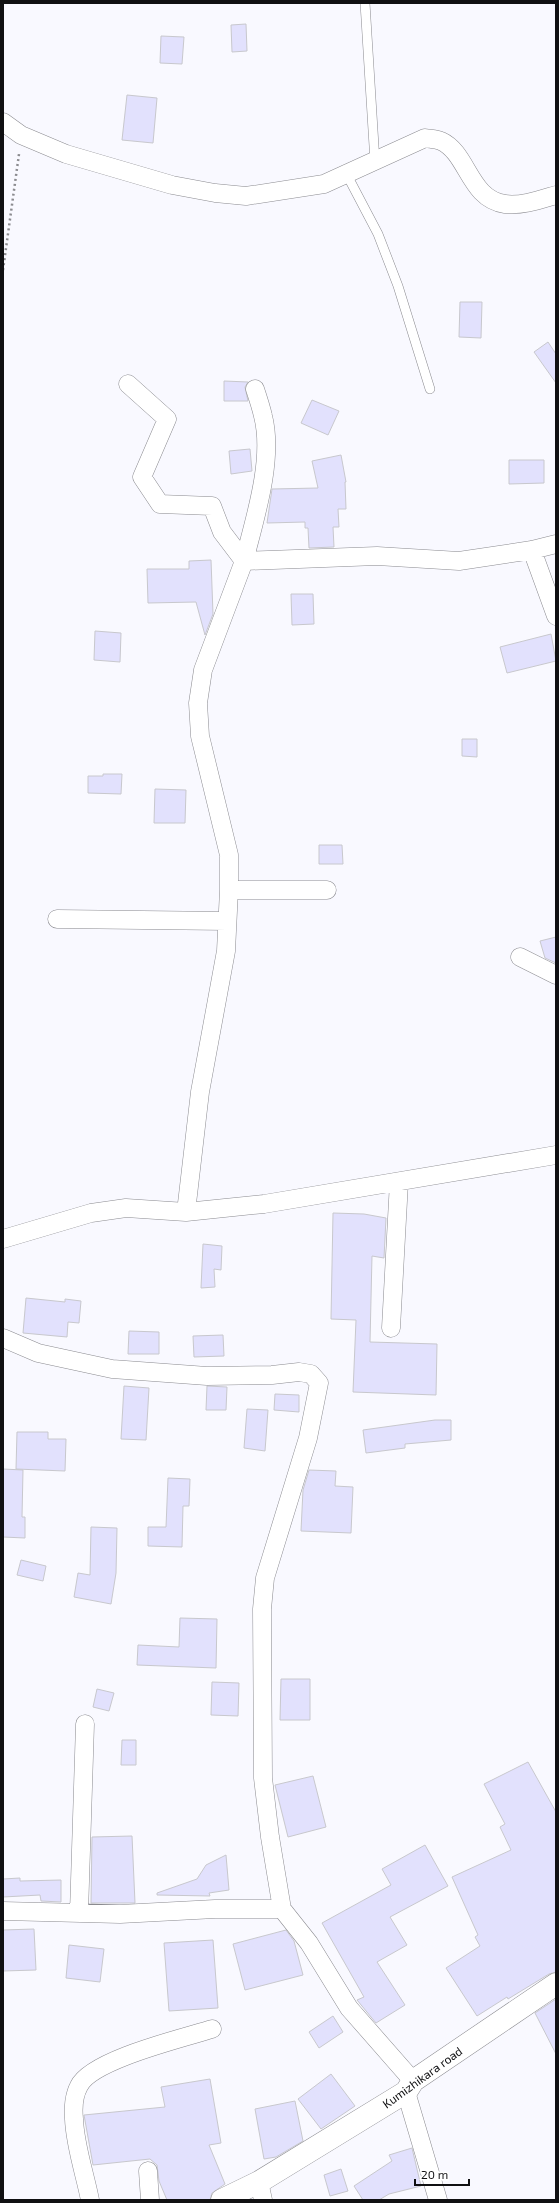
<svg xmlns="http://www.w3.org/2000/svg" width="559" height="2203" font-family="'Exo 2',sans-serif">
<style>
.building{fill:#e2e1fd;stroke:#c8c8cd}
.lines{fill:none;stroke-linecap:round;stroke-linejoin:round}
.lane-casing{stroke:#8b8b90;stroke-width:10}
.street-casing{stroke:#8b8b90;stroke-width:19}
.secondary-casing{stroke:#8b8b90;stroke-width:23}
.path{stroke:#8b8b8f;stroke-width:2.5;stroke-dasharray:2 3;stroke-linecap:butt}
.lane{stroke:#fff;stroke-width:9}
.street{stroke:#fff;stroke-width:18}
.secondary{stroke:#fff;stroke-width:22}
.labels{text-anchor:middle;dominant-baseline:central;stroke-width:4;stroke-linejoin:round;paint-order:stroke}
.street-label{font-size:12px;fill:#101012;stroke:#fff}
</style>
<rect width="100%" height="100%" fill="#f9f9ff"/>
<path class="building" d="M246,24L247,51L232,52L231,25Z
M161,36L184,37L182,64L160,63Z
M127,95L157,98L153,143L122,140Z
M460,302H482L481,338L459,337Z
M548,342L556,354V383L534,352Z
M224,381L248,382L245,387L248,401H224Z
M312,400L339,411L328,435L301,423Z
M250,449L252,471L231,474L229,451Z
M341,455L346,482H345L346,509H338L339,527H333L334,547L309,548L308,528H305V522L267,523L272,489L318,488L312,461Z
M509,460H544V483L509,484Z
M211,560L213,614L205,635L196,602L148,603L147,569H189V561Z
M291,594H313L314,624L292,625Z
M95,631L121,633L120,662L94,660Z
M551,634L556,661L507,673L500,647Z
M462,739H477V757L462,756Z
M103,774H122L121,794L88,793V776H103Z
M155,789L186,790L185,823H154Z
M319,845H342L343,864H319Z
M556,937V963L545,958L540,941Z
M333,1213L364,1214L386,1218L384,1258L372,1256L370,1342L437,1344L436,1395L353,1392L356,1320L331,1319Z
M203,1244L222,1246L221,1270L214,1269L215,1287L201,1288Z
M26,1298L65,1302V1299L81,1301L79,1323L68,1322L67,1337L23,1333Z
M129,1331L159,1332V1354H128Z
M223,1335L224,1356L194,1357L193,1336Z
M124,1386L149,1388L146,1440L121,1439Z
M207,1386L227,1387L226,1410H206Z
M275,1394L299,1395V1412L274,1410Z
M247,1409L268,1410L265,1451L244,1448Z
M435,1420H451V1440L405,1444V1448L366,1453L363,1430Z
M17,1432H48V1439H66L65,1471L16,1469Z
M3,1469L23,1470L22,1517H25V1538L3,1537Z
M309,1470L336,1471L335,1486L353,1487L351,1533L301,1531L303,1490Z
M168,1478L190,1479L189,1506H183L182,1547L148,1546V1527H166Z
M91,1527L117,1528L116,1573L111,1604L74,1597L78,1573L90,1575Z
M21,1560L46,1566L43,1581L17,1575Z
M180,1618L217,1619L216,1668L137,1665L138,1645L179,1647Z
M281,1679H310V1720H280Z
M212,1682L239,1683L238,1716L211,1715Z
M97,1689L114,1693L109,1711L93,1707Z
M122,1740H136V1765H121Z
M528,1762L556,1812V1972L549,1974L508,1999L507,1997L477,2016L446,1968L480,1946L475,1937L478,1935L452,1877L511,1850L500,1827L505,1824L484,1784Z
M313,1776L326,1827L288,1837L275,1785Z
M132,1836L135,1903H91L92,1837Z
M425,1845L448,1886L390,1917L407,1945L377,1962L405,2005L376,2023L357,2000L364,1997L322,1923L391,1885L382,1869Z
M226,1855L229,1890L209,1893L210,1896L157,1895V1893L197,1879L206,1865Z
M20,1878V1881L61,1880V1902L41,1901L40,1895L3,1897V1879Z
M34,1929L36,1970L3,1971V1930Z
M286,1930L294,1941L303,1975L245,1990L233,1944Z
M213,1940L218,2008L169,2011L164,1943Z
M69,1945L104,1949L100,1982L66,1978Z
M556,1999V2054L535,2013Z
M333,2016L343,2032L319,2048L309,2032Z
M331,2074L355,2106L321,2129L298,2099Z
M210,2079L221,2143L209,2145L225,2184L212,2193L210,2200H167L159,2181L157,2165L150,2159L93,2165L84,2115L165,2107L161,2087Z
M295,2101L303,2141L276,2157L264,2159L255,2109Z
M412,2148L421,2186L389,2194L379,2200H363L354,2186L392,2161L389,2155Z
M341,2169L348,2191L330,2196L324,2175Z"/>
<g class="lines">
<defs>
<path id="lane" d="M365,3L375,162
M347,175L378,234L398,286L430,389"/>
<path id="street" d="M3,122L21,135L66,154L172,185L215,193L246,196L324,184L425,138C430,139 436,139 441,141C468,153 469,199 505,204C522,206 539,200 556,195
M128,384L167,419L142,477L160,504L212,506L222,532L244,561
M532,550L556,616
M244,561C255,518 274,459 263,416C261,407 258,398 255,389
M229,890H327
M57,919L227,921
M520,957L556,975
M186,1212L200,1092L226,951L229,890V855L200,736L198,703L203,670L244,561L377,556L459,561L532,550L556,544
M3,1239L91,1213L126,1208L186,1212L264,1204L556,1155
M391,1328L399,1182
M3,1338L38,1353L112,1369L207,1376L272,1375L299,1372L311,1374L319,1383L308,1438L265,1578L262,1609L263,1778L270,1837L282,1909L309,1943L349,2008L413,2081
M3,1911L120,1914L215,1909H282
M79,1913L85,1724
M406,2092L438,2200
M148,2171L150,2200
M259,2182L263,2200
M90,2200C85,2174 75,2146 74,2119C73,2109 74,2095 79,2086C91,2060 183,2038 212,2029"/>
<path id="secondary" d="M222,2200L259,2182L406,2092L413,2081L556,1984"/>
</defs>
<use href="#lane" class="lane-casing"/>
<use href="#street" class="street-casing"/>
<use href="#secondary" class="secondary-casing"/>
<path class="path" d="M3,270L19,154"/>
<use href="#lane" class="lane"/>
<use href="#street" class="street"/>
<use href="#secondary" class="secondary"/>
</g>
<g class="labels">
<g class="street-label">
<text transform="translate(422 2077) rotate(-36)">Kumizhikara road</text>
</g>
</g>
<rect width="559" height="2203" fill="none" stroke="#101012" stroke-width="8"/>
<path d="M415 2179v6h54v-6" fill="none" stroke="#101012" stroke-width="2"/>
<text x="421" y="2179" font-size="12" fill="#101012" stroke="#ffffff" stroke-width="3" paint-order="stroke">20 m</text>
</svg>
